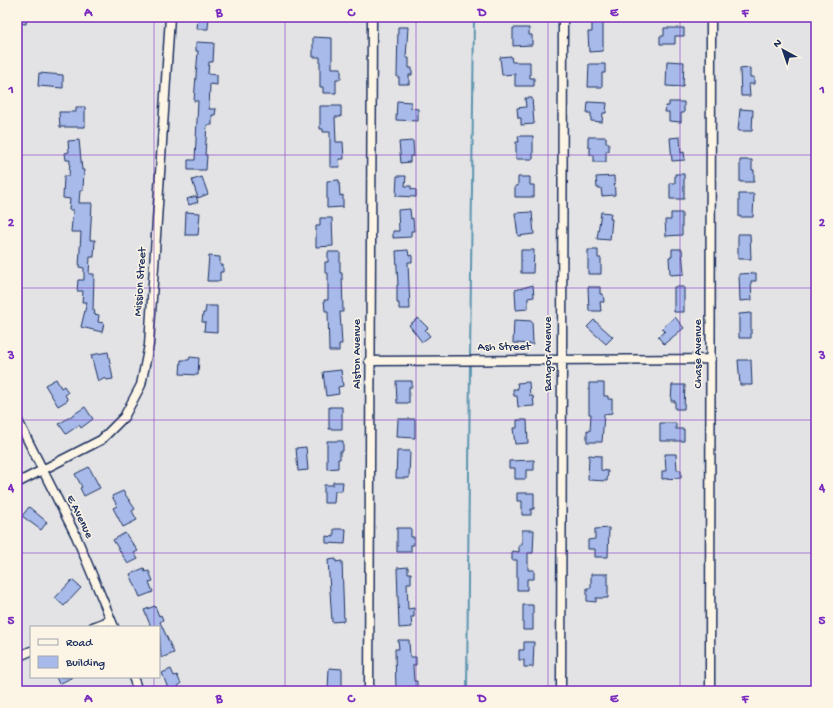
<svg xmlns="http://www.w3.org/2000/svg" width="833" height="708" font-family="'Gochi Hand',sans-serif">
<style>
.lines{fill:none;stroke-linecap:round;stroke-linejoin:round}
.stream{stroke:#5c94ae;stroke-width:2}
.building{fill:#a8bae9;stroke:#1b2f5e}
.minor-casing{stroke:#1b2f5e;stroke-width:11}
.minor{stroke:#fcf5e5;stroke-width:8}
.grid{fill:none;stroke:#7b2cbf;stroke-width:1;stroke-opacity:0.55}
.labels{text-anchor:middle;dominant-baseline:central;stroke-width:3;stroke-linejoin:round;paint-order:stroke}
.street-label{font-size:12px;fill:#1b2f5e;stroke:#fcf5e5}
.neatline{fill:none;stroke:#7b2cbf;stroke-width:1.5}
.grid-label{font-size:13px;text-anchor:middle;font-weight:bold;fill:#7b2cbf}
</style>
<rect width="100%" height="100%" fill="#e3e3e6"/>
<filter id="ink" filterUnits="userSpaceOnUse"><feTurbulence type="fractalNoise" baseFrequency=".025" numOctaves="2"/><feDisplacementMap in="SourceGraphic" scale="8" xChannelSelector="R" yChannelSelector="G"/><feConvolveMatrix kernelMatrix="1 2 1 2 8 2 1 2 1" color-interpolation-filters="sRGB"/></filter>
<g filter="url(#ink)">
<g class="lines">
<path class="stream" d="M470,358L474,17
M467,691L470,362"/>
</g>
<path class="building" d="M18,17H27L26,24L17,23Z
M198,17H209L208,29H197Z
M592,22H603V51L589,52L588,32H592Z
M398,27H408L406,58H409V68H412V75H409V84H399V77H397Z
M513,28H529V35H532V45L513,46Z
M664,28H684V36H675V44H660V36H664Z
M313,37L332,38V68H341V79H336V93H323V87H320V57H313Z
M196,42L214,43L213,62H209L208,74L217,75V85L210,84L209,109H216L215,115H212V125H207L205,155H207L206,170H188V160H195L198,101H194L198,51H196Z
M511,56L512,62H530V78H534V86H515V74L502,75L500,57Z
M667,61L684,62L683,87L666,86Z
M589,64H605V73H602V87H588Z
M750,68V77H754V84H749L750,96H741L740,69Z
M39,73L63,75V88L38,86Z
M525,98H532L534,124L521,125V118H518L517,108L526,107Z
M397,101L411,102V108L418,109V121L396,120Z
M588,102L607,103L606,113H603L602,122L591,121V113H587Z
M669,102H684V113H681V122L669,121V112H665L666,106H669Z
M320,106H341V117H335L336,142H343L344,159H339L340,167H330V132H323V129H320Z
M76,107H85V127H60L59,112H76Z
M740,109L753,110L752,131H738Z
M518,136H533V159H516V142H519Z
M588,137H606V143H609V151H606V162H594V155H590V147H588Z
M680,137L681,153L684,152L685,160L672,161L670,138Z
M79,140L82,170H84L83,190H80L79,203H92L90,240H95L94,257H90L89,274H94L93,310L95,311L94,314L99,315L98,322L104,323L102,332L81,327L87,302H82L83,291H77L78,280H84V268L79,267L81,232H71L73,210H69L70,199L63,198L64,176H69L70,160H66L65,153L69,152L68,141Z
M413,141L414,156H410V162L401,163L399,142Z
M740,160H752V170H754V182H740Z
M675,174H684V199H670V183H675Z
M397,176H406L405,186H411V189L416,190V197L396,196Z
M614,176L615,195L602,196L601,188H597L596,177Z
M202,177L208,194L198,198L192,180Z
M518,177H530V185H534V197H515V186H518Z
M339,180L340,196L343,195V207L327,208V181Z
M739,194H754L753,217H739Z
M196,196L198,202L189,205L187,199Z
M410,209L411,219L413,218L414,231H411V237L393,238V231H399L398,210Z
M186,212L200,213L198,235H185Z
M532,212L534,234L518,236L515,213Z
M601,212L611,213L610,219H612L610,240L597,239Z
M671,213H682V235L666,236L665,220H671Z
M320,218H332L333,246L316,247V226H320Z
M738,234H750L751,259H738Z
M672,249H682L684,274L670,275L669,257H672Z
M408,250L409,256L412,255V262H408L410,309H399V303H397V285H398L396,251Z
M521,250H534L533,273H521Z
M588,250H598V258H601V274H588Z
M328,252H340V273H342L343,312H340L342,344H339V351H329L328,311H325L324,300H328V273H325V262H328Z
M209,256L220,257V265H223V272H220V281H207Z
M756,273V281H751L752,300L740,301L739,274Z
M533,285L534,297L528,298V309L516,310L515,290Z
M588,287H600V294H603L604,302H600L601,311H589Z
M674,287H684V312H674Z
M206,306H217V332L204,331L205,322H202L203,313H205Z
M751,313V338H739V314Z
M675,317L684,328L664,344L658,337L665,331L662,328Z
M418,318L428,328L425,330L430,336L422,342L409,325Z
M514,320L532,321L533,344L513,343Z
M594,320L613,337L606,344L587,327Z
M108,352L113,379L107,380L105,378L98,382L91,355Z
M190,357L199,358L198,375L180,374L181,360H189Z
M738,360H751L752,385H740Z
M341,370L343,386L338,387L339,394L326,396L323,372Z
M56,379L61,388L64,386L68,393L65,395L68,400L58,406L45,385Z
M396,381H412V387H409V403H397Z
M529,382L530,396H533L534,406L518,407L517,396H514L513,389H518L517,383Z
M589,383H604V396H608V399H612V413L604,414L602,442H587V430L590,431L591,414H589Z
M672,385H685L684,409H675V401H671Z
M85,407L93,419L81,428L79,425L66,434L59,424Z
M329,407H342V429H329Z
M398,419H415V438L397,437Z
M517,420H527L528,443L515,444L513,428H517Z
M660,423H676V429H684V441H660Z
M327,441H343V451H340V459H338V468L327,469Z
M306,447L308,470L298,471L296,448Z
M397,451H410L409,478H396Z
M665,454H676L677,470H681V478L662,479V471H666Z
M589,455L601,456V470L608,471L607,481L588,480Z
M534,460V470H526V479H515V468H509V461Z
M89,467L100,488L84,496L80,488L82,487L75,474Z
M333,482H343L342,491H335L334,503H324V485H333Z
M123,491L135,509L132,511L137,520L123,527L113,508L117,506L112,496Z
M517,493H534V509H531V515H522V501H517Z
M29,507L47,522L41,530L22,516Z
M397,528H411V537H414V545H411V552H397Z
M609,528L608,557H595V549H588V540L595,539V529Z
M334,529H346L345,544L326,543V536L334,537Z
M522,530H534L533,553H528V570H534V579H527V590H517V560H512V551L519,552V545H522Z
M125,533L138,551L134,553L138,559L128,564L113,540Z
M336,559V562L342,561L344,621L332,622L328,560Z
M408,567V573H411V583H407L408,609L414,608V617H411L412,627L399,628L397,568Z
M144,568L145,572L149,571L153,581L149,582L153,592L140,597L130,574Z
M591,574H608V598H596V602L587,601V588H591Z
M72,580L81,588L64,606L55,598Z
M523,605H533V630H523Z
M155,606L159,616L161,615L163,620L160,622L174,653L161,658L159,627H151L144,610Z
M398,640H409L410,657H416V665H413L414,681H417V688H409V691H396L395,649H399Z
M524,642H534L533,667H524V660H519V650H524Z
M329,668L342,669V691H328Z
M171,669L174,676L177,675L181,684L178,686L180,691H169L162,673Z
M56,677H73L59,684Z"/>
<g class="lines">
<defs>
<path id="minor" d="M369,361L711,359
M17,419L76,536L114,627
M17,483L101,440L124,417L141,385L149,345L170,17
M93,627L111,620
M17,657L31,651
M133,677L138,691
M369,691L372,17
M561,691L563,17
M710,691L711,17"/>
</defs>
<use href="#minor" class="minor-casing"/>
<use href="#minor" class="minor"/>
</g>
</g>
<path class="grid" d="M154,17V627M285,17V691M416,17V691M548,17V691M680,17V691M17,155H816M17,288H816M17,420H816M17,553H816M154,677V691"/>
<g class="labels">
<g class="street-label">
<text transform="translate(141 282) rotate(-86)">Mission Street</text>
<text x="504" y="348">Ash Street</text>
<text transform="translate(358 354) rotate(-90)">Alston Avenue</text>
<text transform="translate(549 354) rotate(-90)">Bangor Avenue</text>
<text transform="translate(699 354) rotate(-90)">Chase Avenue</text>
<text transform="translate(79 517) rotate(64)">E Avenue</text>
</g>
</g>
<rect width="833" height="708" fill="none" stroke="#fcf5e5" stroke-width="44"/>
<rect x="30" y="626" width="130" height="52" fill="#fcf5e5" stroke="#a2a6af"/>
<rect x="38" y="639" width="20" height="6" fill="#fcf5e5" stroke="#a2a6af"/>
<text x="66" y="646" font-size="12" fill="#1b2f5e">Road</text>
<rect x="38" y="656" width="20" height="12" fill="#a8bae9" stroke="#a2a6af"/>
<text x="66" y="666" font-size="12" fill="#1b2f5e">Building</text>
<g transform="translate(783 50) rotate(320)" stroke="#fcf5e5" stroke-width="3" paint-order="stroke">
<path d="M0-3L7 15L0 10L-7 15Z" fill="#1b2f5e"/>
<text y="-6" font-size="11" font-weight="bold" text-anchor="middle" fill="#1b2f5e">N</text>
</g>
<rect x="22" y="22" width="789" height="664" class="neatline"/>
<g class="grid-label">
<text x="88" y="16">A</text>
<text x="219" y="16">B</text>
<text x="351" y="16">C</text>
<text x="482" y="16">D</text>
<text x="614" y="16">E</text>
<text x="745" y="16">F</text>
<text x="11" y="93">1</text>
<text x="822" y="93">1</text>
<text x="11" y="226">2</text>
<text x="822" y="226">2</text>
<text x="11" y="359">3</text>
<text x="822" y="359">3</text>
<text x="11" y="491">4</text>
<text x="822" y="491">4</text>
<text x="11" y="624">5</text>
<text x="822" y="624">5</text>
<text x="88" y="702">A</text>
<text x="219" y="702">B</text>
<text x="351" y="702">C</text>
<text x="482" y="702">D</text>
<text x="614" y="702">E</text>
<text x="745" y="702">F</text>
</g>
</svg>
